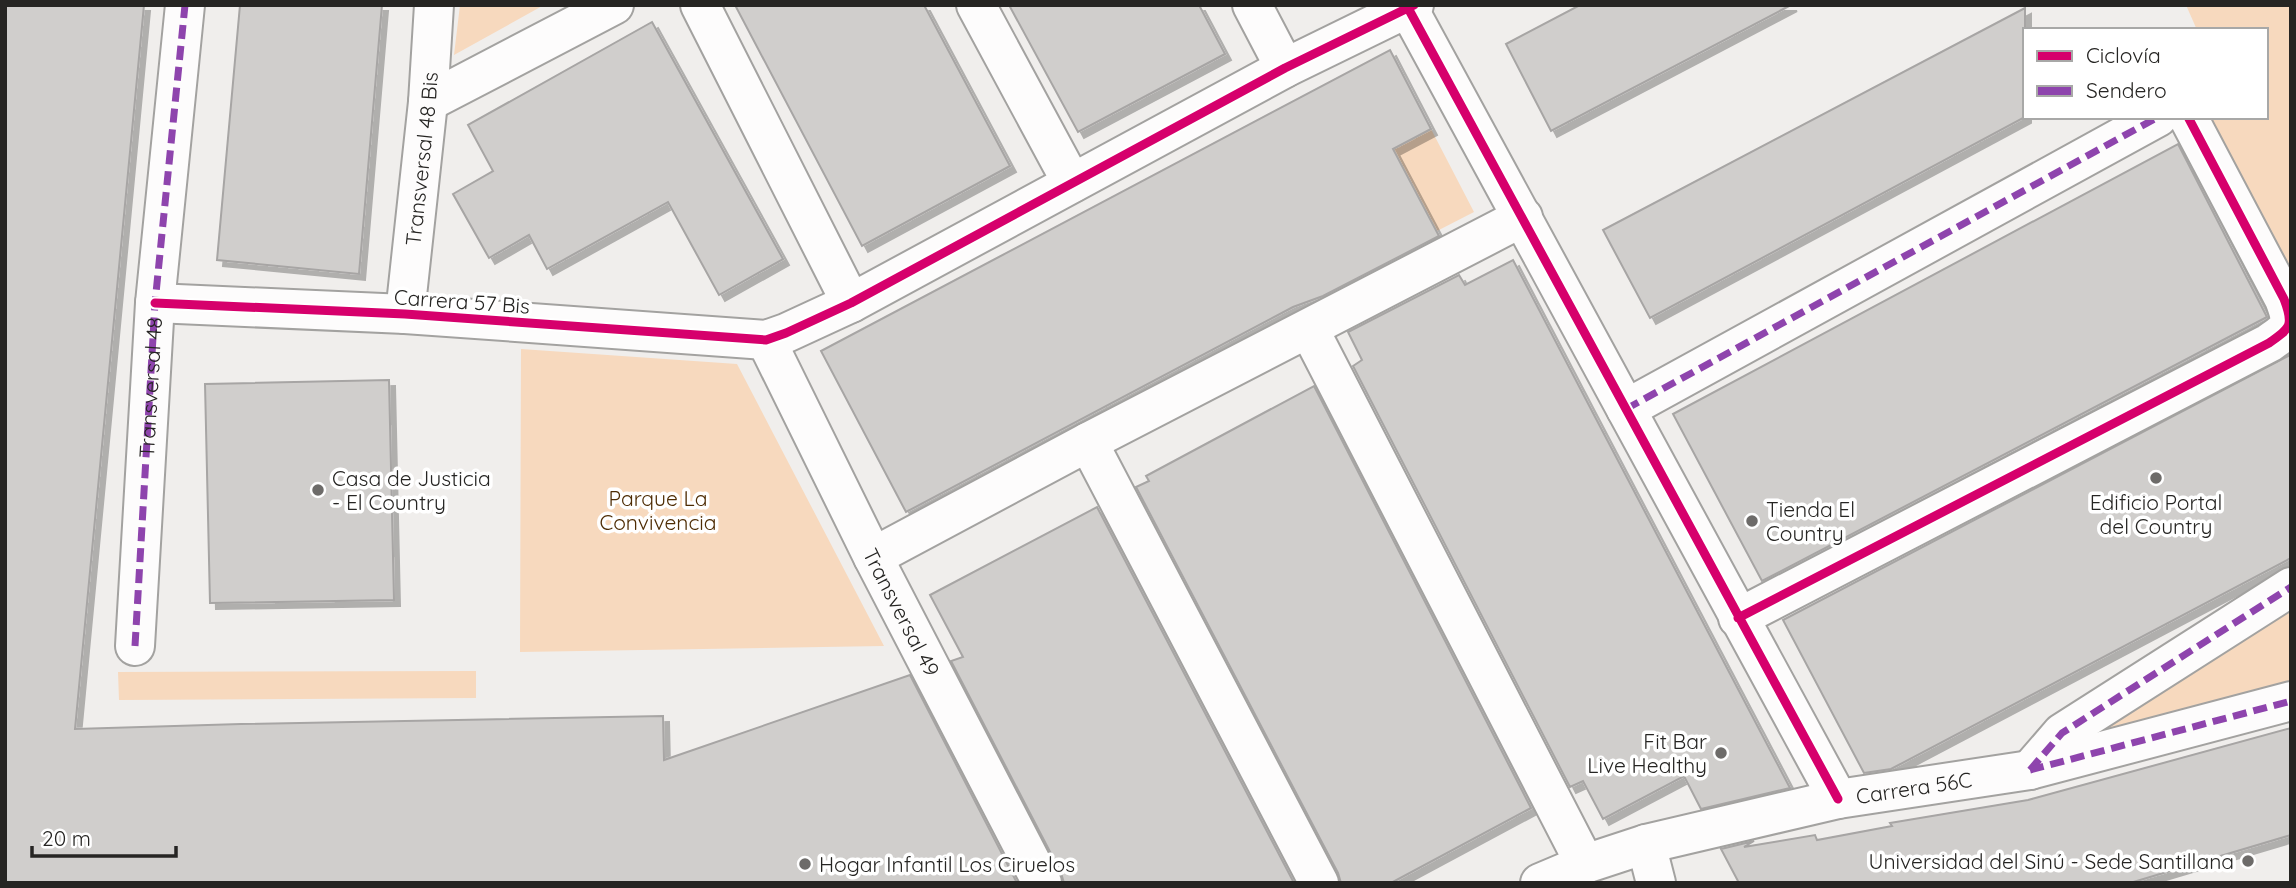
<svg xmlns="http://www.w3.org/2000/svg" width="2296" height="888" font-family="Quicksand,sans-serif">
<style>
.green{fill:#f7d9be}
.building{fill:#d0cecc;stroke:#a7a5a4;stroke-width:2;filter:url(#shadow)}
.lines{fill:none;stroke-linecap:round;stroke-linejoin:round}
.minor-casing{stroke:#a3a2a0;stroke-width:42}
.minor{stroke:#fdfcfc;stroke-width:38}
.quiet{stroke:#8e44ad;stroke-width:7;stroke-dasharray:14 7;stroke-linecap:butt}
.cycleway-casing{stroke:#fff;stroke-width:13}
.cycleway{stroke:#d6006c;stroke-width:9}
.poi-dot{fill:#6d6b69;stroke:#fff;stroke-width:2.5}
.labels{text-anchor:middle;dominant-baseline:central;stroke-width:7;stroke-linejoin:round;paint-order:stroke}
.street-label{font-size:21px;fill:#262523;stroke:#fff}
.poi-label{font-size:21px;fill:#262523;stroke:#fff;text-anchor:start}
.park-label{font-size:21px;fill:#4e2c04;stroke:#fff}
</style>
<defs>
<filter id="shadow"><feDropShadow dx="6" dy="6" stdDeviation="0" flood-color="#0004"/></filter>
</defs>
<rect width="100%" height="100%" fill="#f0eeec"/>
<path class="green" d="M460,5H544L454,55Z
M2186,5H2291V282L2210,117H2266V30H2197Z
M1431,129L1474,212L1437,231L1393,149Z
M521,349L737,364L884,646L520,652Z
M2291,599V691L2070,748Z
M476,671V698L119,700L118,672Z"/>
<path class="building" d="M5,5H144L75,729L241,724L663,716L664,760L910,675L1017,883H5Z
M240,5H382L359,274L217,260Z
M735,5H924L1010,166L862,246Z
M1009,5H1199L1225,54L1078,132Z
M1580,5H1791L1551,131L1506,44Z
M2025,8V117L1650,318L1603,230Z
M652,22L783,259L719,295L668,202L547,269L529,235L489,258L453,194L493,171L468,125Z
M1390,50L1431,129L1393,149L1439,236L1323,296L1293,307L906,512L821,351Z
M2178,144L2267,317L1762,581L1673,414Z
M1513,260L1594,415L1790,788L1701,809L1684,776L1603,819L1583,781L1570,787L1353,366L1362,360L1348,332L1459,275L1465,285Z
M2290,355L2291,558L1891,769L1864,773L1783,620Z
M389,380L394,600L210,603L205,384Z
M1314,386L1531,808L1391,883H1341L1338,873L1136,487L1149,481L1146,476Z
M1097,507L1294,883H1064L1061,873L951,661L963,657L930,595Z
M2291,728V835L2130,883H1739L1721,849L1754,841L1744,847L1815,835L1817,840L1892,826L1890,823L2028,800Z"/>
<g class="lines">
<defs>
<g id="minor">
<path d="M700,5L851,303"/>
<path d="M976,5L1072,183"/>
<path d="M1252,5L1285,68"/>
<path d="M1408,8L1838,799"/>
<path d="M428,102L614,5"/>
<path d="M155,303L405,314L766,340L786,333L851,303L1285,68L1414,5"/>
<path id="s1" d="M405,314L428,102L434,5"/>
<path d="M1309,329L1585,864"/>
<path id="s2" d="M766,340L873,557L1042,883"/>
<path d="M1626,409L2158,117"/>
<path d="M1088,442L1319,883"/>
<path d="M873,557L1088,442L1523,217"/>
<path d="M1738,618L2269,343C2291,328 2294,325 2284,299L2188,117"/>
<path d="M135,646L155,303L185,5"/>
<path d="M2030,770L2062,733L2291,587"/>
<path d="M1646,844L1656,883"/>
<path id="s3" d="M1540,883L1585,864L1646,844L1838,799L2030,770L2291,701"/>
</g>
</defs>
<use href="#minor" class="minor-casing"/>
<use href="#minor" class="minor"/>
<g class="quiet">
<path d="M1626,409L2158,117"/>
<path id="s4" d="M135,646L155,303L185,5"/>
<path d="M2030,770L2062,733L2291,587"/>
<path d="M2030,770L2291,701"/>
</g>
<defs>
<path id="cycleway" d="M1408,8L1838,799
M155,303L405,314L766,340L786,333L851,303L1285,68L1414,5
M1738,618L2269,343C2291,328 2294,325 2284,299L2188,117"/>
</defs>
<use href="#cycleway" class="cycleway-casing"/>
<use href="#cycleway" class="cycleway"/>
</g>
<g class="poi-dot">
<circle cx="2156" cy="478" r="7"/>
<circle cx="318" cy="490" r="7"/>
<circle cx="1752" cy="521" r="7"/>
<circle cx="1721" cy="753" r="7"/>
<circle cx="2248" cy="861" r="7"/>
<circle cx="805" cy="864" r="7"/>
</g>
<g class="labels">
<g class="street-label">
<text stroke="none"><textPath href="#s1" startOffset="156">Transversal 48 Bis</textPath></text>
<text transform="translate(462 301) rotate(4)">Carrera 57 Bis</text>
<text stroke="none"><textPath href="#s4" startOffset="259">Transversal 48</textPath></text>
<text stroke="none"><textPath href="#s2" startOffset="304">Transversal 49</textPath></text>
<text stroke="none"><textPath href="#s3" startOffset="387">Carrera 56C</textPath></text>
</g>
<g class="poi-label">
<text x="332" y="478">Casa de Justicia<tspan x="332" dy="24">- El Country</tspan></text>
<text x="2156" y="502" text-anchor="middle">Edificio Portal<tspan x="2156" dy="24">del Country</tspan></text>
<text x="1766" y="509">Tienda El<tspan x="1766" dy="24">Country</tspan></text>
<text x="1707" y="741" text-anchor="end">Fit Bar<tspan x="1707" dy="24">Live Healthy</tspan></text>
<text x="2234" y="861" text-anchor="end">Universidad del Sinú - Sede Santillana</text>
<text x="819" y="864">Hogar Infantil Los Ciruelos</text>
</g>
<g class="park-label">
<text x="658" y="498">Parque La<tspan x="658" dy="24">Convivencia</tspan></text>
</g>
</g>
<rect width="2296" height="888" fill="none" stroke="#262523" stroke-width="14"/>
<rect x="2023" y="28" width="245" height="91" fill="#ffffff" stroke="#a8a8a7" stroke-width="2"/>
<rect x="2037" y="51" width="35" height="10" fill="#d6006c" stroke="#a8a8a7" stroke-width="2"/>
<text x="2086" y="63" font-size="21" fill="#262523">Ciclovía</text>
<rect x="2037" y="86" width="35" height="10" fill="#8e44ad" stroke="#a8a8a7" stroke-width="2"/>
<text x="2086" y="98" font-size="21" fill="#262523">Sendero</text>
<path d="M32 846v10h144v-10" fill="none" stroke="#262523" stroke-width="3.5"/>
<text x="42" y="846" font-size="21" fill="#262523" stroke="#ffffff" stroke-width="5" paint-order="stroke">20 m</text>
</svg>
